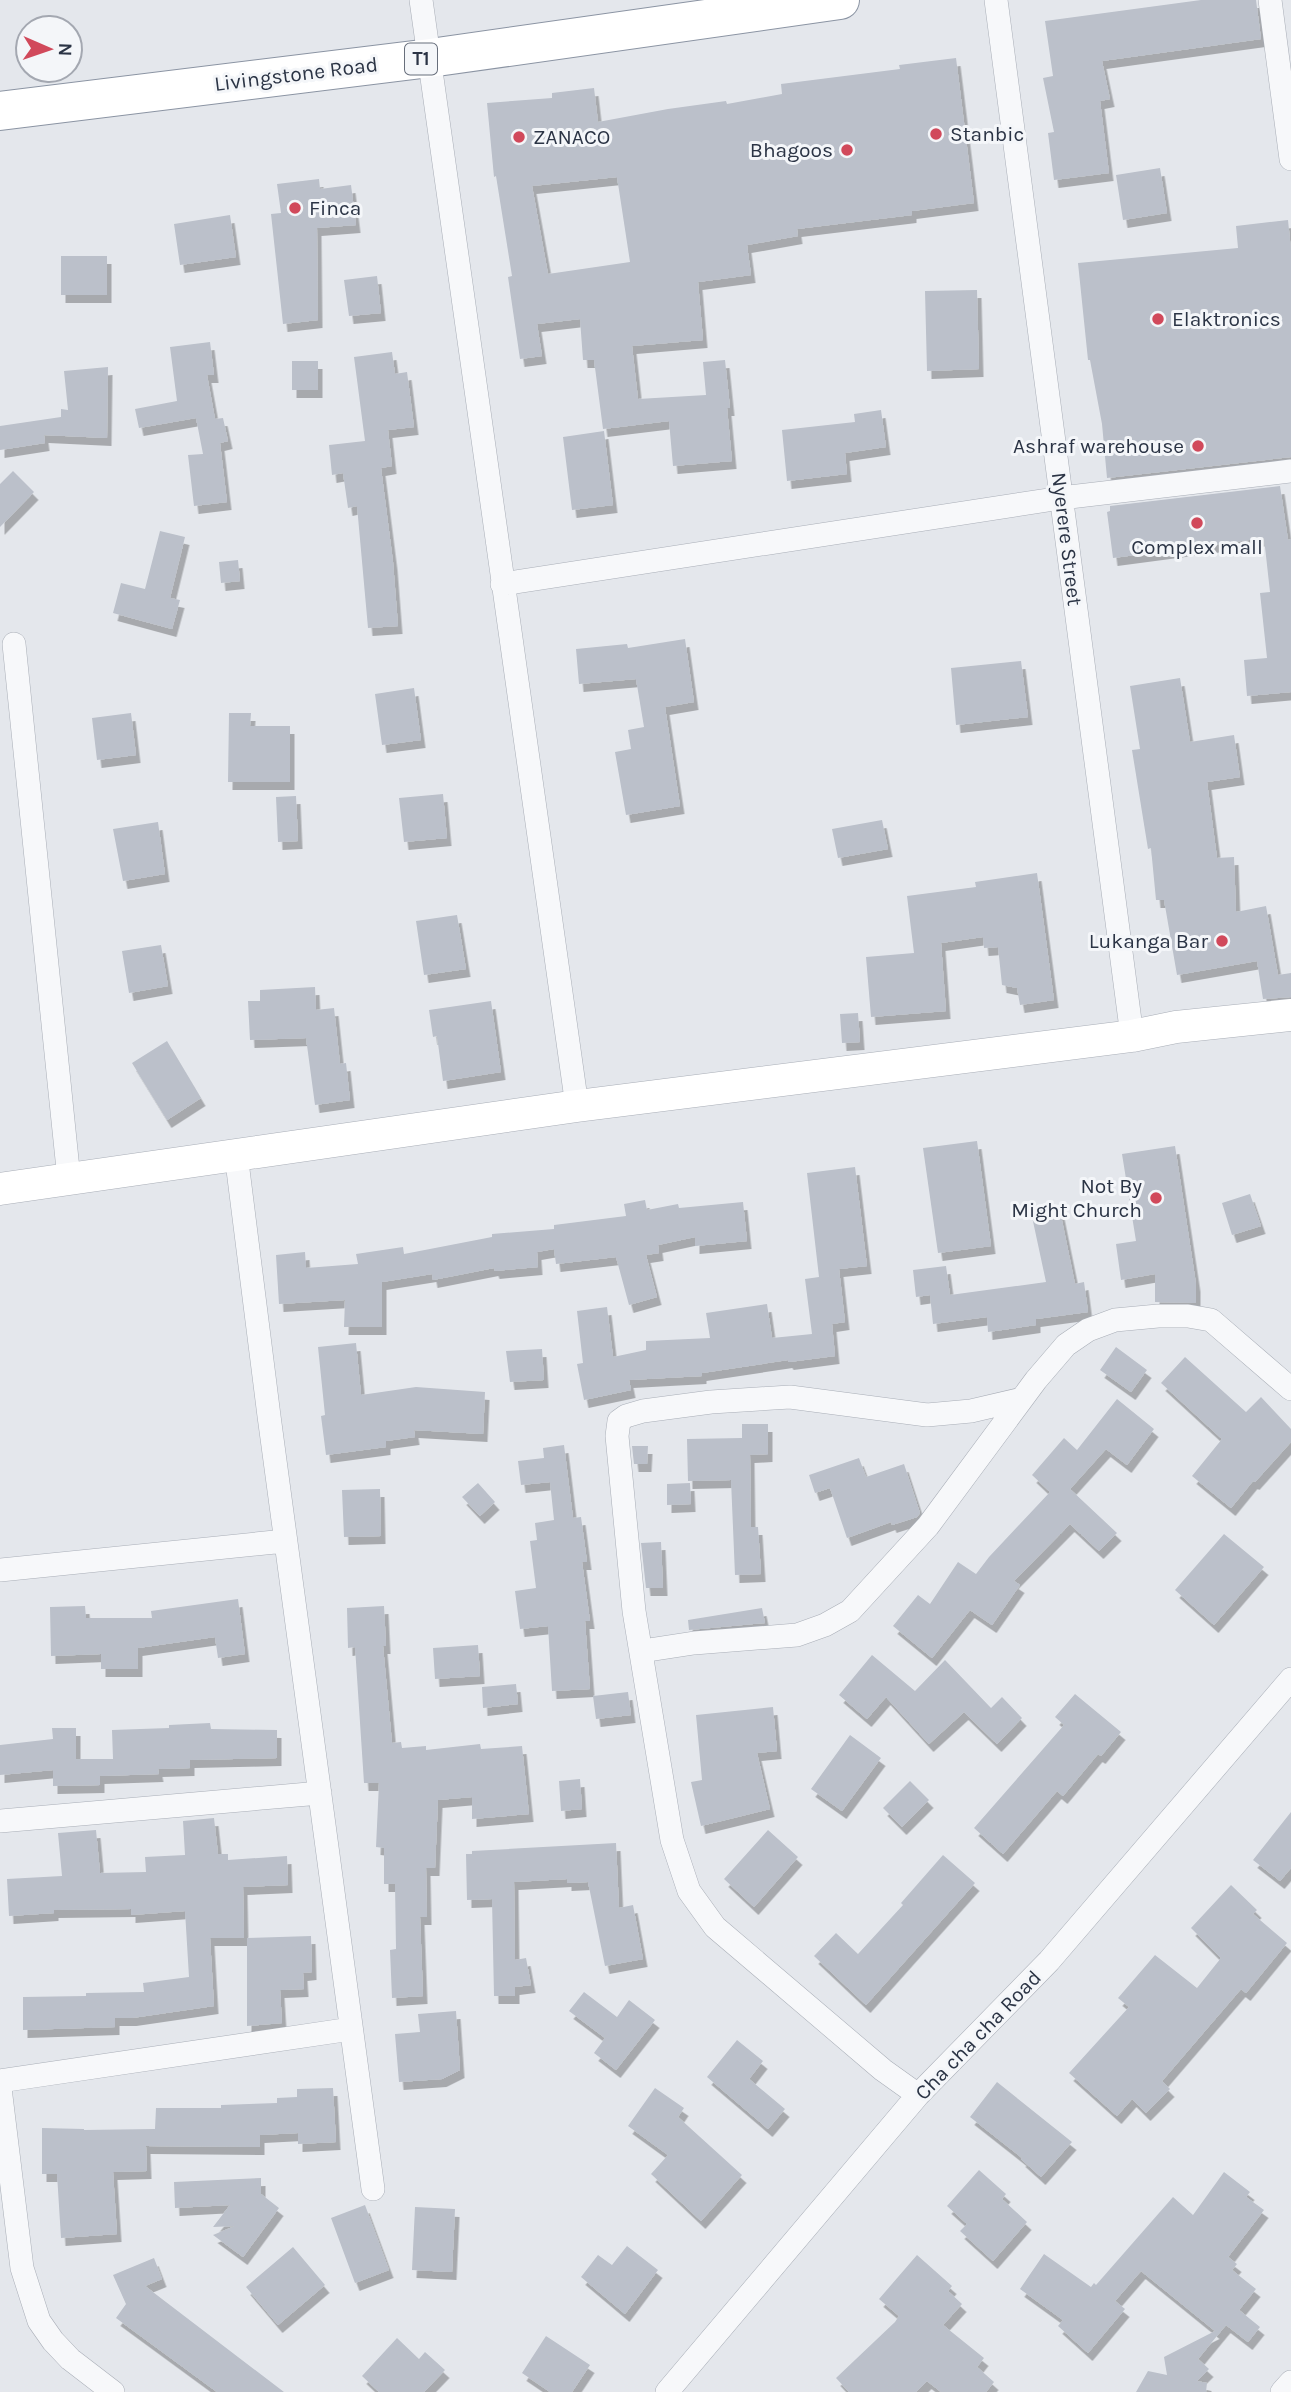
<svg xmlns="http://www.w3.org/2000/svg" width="1291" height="2392" font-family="Karla,sans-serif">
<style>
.building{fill:#bbc0ca;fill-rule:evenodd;filter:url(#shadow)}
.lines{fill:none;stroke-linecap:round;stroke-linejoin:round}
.street-casing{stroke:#a9aeb7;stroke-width:24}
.secondary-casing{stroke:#a9aeb7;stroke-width:33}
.highway-casing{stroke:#8b94a3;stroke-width:40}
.street{stroke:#f7f8fa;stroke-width:23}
.secondary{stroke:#fff;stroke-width:32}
.highway{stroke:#fff;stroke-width:38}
.poi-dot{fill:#d1495b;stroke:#f4f6f9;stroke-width:2.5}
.labels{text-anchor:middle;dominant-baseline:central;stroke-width:6;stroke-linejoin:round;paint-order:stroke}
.shield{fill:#f4f6f9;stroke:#676e7b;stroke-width:2}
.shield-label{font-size:19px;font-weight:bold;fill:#2b3445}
.street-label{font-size:21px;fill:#2b3445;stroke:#f4f6f9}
.poi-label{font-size:21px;fill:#2b3445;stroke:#f4f6f9;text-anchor:start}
</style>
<defs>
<filter id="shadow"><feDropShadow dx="4.5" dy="8" stdDeviation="0" flood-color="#0004"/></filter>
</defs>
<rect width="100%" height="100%" fill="#e4e7ec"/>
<path class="building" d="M1201,0H1256L1261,39L1102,61L1110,99L1100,101L1109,173L1054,180L1048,133L1054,132L1043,78L1053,76L1045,21Z
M956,58L974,203L912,211V215L797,229L798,236L747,245L751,275L698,282L703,340L632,346L638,399L706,395L703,362L725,360L730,408H727L732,461L673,466L669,421L603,429L594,360H583L580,319L537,324L542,356L520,359L508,277L512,276L496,176L494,177L487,103L552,98V93L594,88L598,122L668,109L726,101L727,104L782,94L781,84L900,69L899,65ZM617,177L630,262L548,274L532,186Z
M1160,168L1167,213L1123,220L1116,175Z
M319,179L320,189L351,185L356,225L317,228L318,320L283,324L271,214L281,213L277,184Z
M230,215L236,257L180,265L174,224Z
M1288,220L1291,251V457L1107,478L1102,424L1090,360H1088L1078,263L1238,248L1236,226Z
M61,256H107V295H61Z
M377,276L381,313L349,316L344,280Z
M977,290L979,369L927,371L925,291Z
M210,342L214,375H207L215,419L223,418L228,441L220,443L227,502L194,506L188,455L203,454L196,418L139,428L135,409L177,401L170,347Z
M392,352L395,374L407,372L414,427L388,430L392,466L381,468L393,562L398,626L368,628L357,506L348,508L343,473L332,475L329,445L365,441L354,357Z
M292,361H318V390H292Z
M108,367L107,438L44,435L45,443L0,450V426L61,417V409L68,410L64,371Z
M881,410L886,447L845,453L847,474L787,481L782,430L855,422L854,414Z
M604,431L613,505L572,510L563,437Z
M13,471L34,492L0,527V484Z
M1280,486L1288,540L1291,539V692L1247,696L1244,660L1267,658L1260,593L1270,592L1264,538L1113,558L1107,512L1110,511V506Z
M160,531L185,537L170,598L180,600L172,629L113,613L121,583L145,589Z
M238,560L240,581L221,583L219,562Z
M685,639L694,702L665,707L680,806L626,815L615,752L631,749L628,730L644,727L636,679L579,684L576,649L627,644L628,648Z
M1021,661L1028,717L956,725L951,668Z
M1180,678L1190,742L1234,735L1240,777L1207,782L1217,858L1234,857L1236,912L1266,906L1278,975L1291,973V997L1263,999L1257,961L1177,975L1164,900H1156L1151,848L1148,849L1132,750L1140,749L1130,686Z
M414,688L421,740L382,745L375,694Z
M131,713L136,755L97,760L92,718Z
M229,713H251L250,726H290V782H228Z
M443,794L447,838L404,842L399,798Z
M296,796L298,841L278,842L276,797Z
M882,820L888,849L838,858L832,829Z
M158,822L165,874L123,881L113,829Z
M1037,873L1054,1000L1020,1005L1017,988L1002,985L998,947L984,948L983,937L941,943L946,1011L871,1017L866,957L914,953L907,896L976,887L975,882Z
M457,915L466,969L424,975L416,921Z
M161,945L168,986L129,993L122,951Z
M315,987L316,1010L334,1008L340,1064L346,1063L350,1100L315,1105L306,1038L250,1040L248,1001H260V990Z
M491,1001L501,1072L443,1081L437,1036L433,1037L429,1010Z
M858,1013L860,1042L842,1043L840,1014Z
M167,1041L201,1098L167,1120L132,1063Z
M977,1141L991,1246L938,1253L923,1148Z
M1175,1146L1196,1284V1303L1155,1302V1274L1121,1280L1116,1244L1136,1241L1122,1154Z
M855,1167L867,1266L839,1269L845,1322L832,1324L835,1356L789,1362L788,1360L702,1373V1376L629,1380L631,1390L584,1400L577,1364L583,1363L577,1311L607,1307L613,1357L646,1350V1341L710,1338L706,1313L767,1304L772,1338L812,1334L805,1279L819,1277L807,1173Z
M1250,1194L1261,1226L1232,1235L1222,1203Z
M645,1200L647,1210L678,1204L679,1208L743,1202L747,1241L695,1246V1237L658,1245L659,1253L646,1255L657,1297L629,1305L616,1257L556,1264L554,1249L537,1252L538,1267L495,1271L494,1268L433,1280L432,1274L382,1282V1327H344L345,1300L279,1304L276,1255L305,1252L306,1268L358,1264L356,1254L403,1247L404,1254L492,1237V1234L554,1229V1225L626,1216L624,1204Z
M1059,1206L1075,1284L1084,1282L1088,1312L1036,1319V1325L988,1332L987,1317L933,1324L930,1295L916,1297L913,1270L946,1266L950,1295L1046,1282L1031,1212Z
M356,1343L361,1395L416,1387L485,1392L483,1434L414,1430L415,1437L386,1441V1447L326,1455L321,1416L325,1415L318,1347Z
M1116,1347L1147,1370L1131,1392L1100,1370Z
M542,1349L544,1380L510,1382L506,1351Z
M1185,1357L1246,1412L1261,1397L1291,1429V1442L1255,1482L1253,1481L1231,1508L1192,1476L1222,1439L1161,1383Z
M1117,1399L1154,1429L1127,1465L1106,1449L1070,1489L1117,1533L1099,1551L1070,1524L1014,1581L1020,1585L992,1625L970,1610L932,1658L893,1626L918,1595L930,1604L958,1562L976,1574L989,1557L1050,1492L1032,1475L1064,1438L1077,1450Z
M742,1424H768V1454L750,1455L751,1527H758L761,1574L735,1575L731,1480L688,1481L687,1439L742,1438Z
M564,1445L573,1518L581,1517L587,1562H582L590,1621H585L590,1689L552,1691L548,1626L520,1629L515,1591L536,1588L530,1541L537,1540L535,1523L554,1520L550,1482L521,1485L518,1461L544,1458L543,1448Z
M632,1446H648L647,1464H634Z
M859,1458L866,1477L904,1464L920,1513L917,1517L892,1525L891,1522L847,1538L830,1488L815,1493L809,1475Z
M478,1483L495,1502L480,1516L462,1497Z
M690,1483L691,1504L667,1505V1484Z
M380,1489L381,1536L344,1537L342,1490Z
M1224,1534L1264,1567L1214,1625L1175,1590Z
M661,1542L663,1588H646L641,1543Z
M238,1599L245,1654L218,1658L215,1637L138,1648V1669H101V1654L51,1656L50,1607L85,1606L86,1618H152L151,1611Z
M384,1606L386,1646H383L392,1743L401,1742L402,1748L426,1746V1750L480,1744L481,1749L522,1746L529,1814L472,1819V1797L438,1800L435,1868H426L427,1917H420L423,1996L392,1998L390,1950L396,1949L395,1884H384V1848L376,1847L379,1783H364L355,1647L348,1648L347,1608Z
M762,1608L765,1623L689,1630L688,1620Z
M478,1645L480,1676L435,1679L433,1648Z
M872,1655L915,1691L945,1660L991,1708L1002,1697L1022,1718L997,1744L964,1712L929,1744L886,1697L867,1719L839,1695Z
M516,1684L518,1704L483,1708L482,1687Z
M628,1692L631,1715L596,1719L593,1696Z
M1075,1694L1121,1732L1101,1756L1098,1754L1063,1796L1057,1791L1003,1854L974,1828L1064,1725L1055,1717Z
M773,1707L777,1751L757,1753L770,1809L701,1826L691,1782L702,1780L696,1715Z
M210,1723L211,1729L277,1730V1758L190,1760V1768L158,1769L159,1774L100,1776V1785L53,1786V1770L0,1775V1745L53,1739L52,1728H76V1759H113L112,1730L169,1728V1725Z
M850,1735L881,1758L842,1811L811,1789Z
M580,1779L582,1809L561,1811L559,1781Z
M910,1781L929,1800L902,1827L883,1808Z
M1291,1812V1868L1280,1881L1253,1860Z
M214,1818L218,1854H228V1860L287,1856L288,1885L243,1887L244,1938H210L214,2006L132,2018H115V2027L23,2030V1997L86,1996V1993L144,1992L143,1983L189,1977L185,1911L131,1915V1909L54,1910V1913L9,1916L7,1879L62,1876L58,1833L96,1830L100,1873L146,1872L145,1857L185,1855L183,1821Z
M768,1830L798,1857L754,1907L724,1879Z
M616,1843L619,1908L633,1905L643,1959L605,1966L588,1882L567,1883V1879L514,1882L515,1960L526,1958L531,1985L515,1987V1996H494L492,1899L467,1900L466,1854H472V1851Z
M943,1855L975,1883L866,2005L814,1956L836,1933L858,1954L903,1905L901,1903Z
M1231,1885L1257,1910L1253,1914L1287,1943L1246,1993L1241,1989L1162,2081L1170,2089L1146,2113L1132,2099L1117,2116L1069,2073L1129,2007L1118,1998L1155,1955L1197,1988L1221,1958L1191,1928Z
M311,1936L312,1972L303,1973L304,1989L280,1990L282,2023L247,2026V1938Z
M584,1992L617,2017L629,2000L655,2020L616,2070L594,2053L605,2038L569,2011Z
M456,2011L460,2070L442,2079L399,2082L395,2034L420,2032L418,2014Z
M737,2040L763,2061L749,2079L785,2109L768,2129L707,2077Z
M997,2082L1072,2142L1041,2177L1021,2159L1022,2158L970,2117Z
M333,2088L336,2142L298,2144V2133L260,2135V2147L146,2146L147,2171L113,2172L117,2234L61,2238L57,2174H42V2128L84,2129V2130L155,2129L156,2108H221V2105L277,2103V2098L297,2097V2089Z
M655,2088L684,2108L678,2117L742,2175L701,2221L651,2174L668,2155L628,2126Z
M979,2170L1006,2194L1002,2199L1027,2222L993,2261L960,2231L967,2224L947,2206Z
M1224,2172L1250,2192L1246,2197L1264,2210L1228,2257L1237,2264L1232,2270L1256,2289L1239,2310L1260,2327L1248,2342L1226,2325L1198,2359L1209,2369L1197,2381L1207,2383L1206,2392H1136L1148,2371L1167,2375L1164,2357L1215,2331L1141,2271L1115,2301L1125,2309L1088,2353L1058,2326L1063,2320L1020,2289L1044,2254L1091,2287L1094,2283L1096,2285L1173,2197L1193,2215Z
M261,2178V2194L279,2208L243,2257L213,2235L235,2226L213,2227L230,2205L175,2208L174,2182Z
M365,2205L389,2270L355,2283L331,2218Z
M415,2207L455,2209L452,2272L412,2270Z
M627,2246L658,2270L625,2314L581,2277L598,2255L612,2265Z
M293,2247L325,2285L278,2325L246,2287Z
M917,2255L952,2286L948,2291L962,2304L943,2325L984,2358L977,2367L994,2382L986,2392H941L927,2381L916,2392H849L836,2378L895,2322L899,2316L879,2299Z
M154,2258L162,2279L145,2286L284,2392H217L116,2318L126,2304L113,2275Z
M546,2336L590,2365L572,2392H550L522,2373Z
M397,2338L419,2359L425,2352L445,2370L424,2392H379L362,2376Z"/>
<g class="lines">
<defs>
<path id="street" d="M421,0L577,1106
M996,0L1132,1036
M1270,0L1291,159
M502,584L1061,498L1291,471
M14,644L69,1179
M236,1154L269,1416L373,2189
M0,1570L285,1541
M642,1651L694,1643L797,1635L825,1625L850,1611L928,1526L1036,1380L1066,1345L1088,1330L1115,1320L1158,1316H1188L1211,1320L1291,1389
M0,1821L320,1793
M0,2081L351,2029
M0,2088L22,2268L39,2321L53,2341L70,2359L113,2392
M918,2095L883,2070L715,1927L689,1891L672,1840L634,1611L617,1436L619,1421L626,1416L643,1411L711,1402L790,1397L927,1415L971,1411L1022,1399
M667,2392L918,2095L1049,1961L1291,1679
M1282,2392L1291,2382"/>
<path id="secondary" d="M0,1189L577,1106L1132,1036L1176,1027L1291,1015"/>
<path id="highway" d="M0,111L430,58L840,0"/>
</defs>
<use href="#street" class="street-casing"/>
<use href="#secondary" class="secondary-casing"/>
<use href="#highway" class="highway-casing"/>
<use href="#street" class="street"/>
<use href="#secondary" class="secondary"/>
<use href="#highway" class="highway"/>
</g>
<g class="poi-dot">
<circle cx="936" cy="134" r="7"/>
<circle cx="519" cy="137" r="7"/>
<circle cx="847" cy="150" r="7"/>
<circle cx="295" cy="208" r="7"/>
<circle cx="1158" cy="319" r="7"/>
<circle cx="1198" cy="446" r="7"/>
<circle cx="1197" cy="523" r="7"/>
<circle cx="1222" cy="941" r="7"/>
<circle cx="1156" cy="1198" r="7"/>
</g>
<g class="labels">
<rect class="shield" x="405" y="43.5" width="32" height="31" rx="5"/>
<g class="shield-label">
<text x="421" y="59">T1</text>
</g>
<g class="street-label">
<text transform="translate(296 74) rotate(-7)">Livingstone Road</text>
<text transform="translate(1067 539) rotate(83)">Nyerere Street</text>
<text transform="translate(978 2035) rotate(-46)">Cha cha cha Road</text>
</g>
<g class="poi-label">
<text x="950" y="134">Stanbic</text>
<text x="533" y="137">ZANACO</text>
<text x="833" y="150" text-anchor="end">Bhagoos</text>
<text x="309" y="208">Finca</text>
<text x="1172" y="319">Elaktronics</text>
<text x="1184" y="446" text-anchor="end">Ashraf warehouse</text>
<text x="1197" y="547" text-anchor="middle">Complex mall</text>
<text x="1208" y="941" text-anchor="end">Lukanga Bar</text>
<text x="1142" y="1186" text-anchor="end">Not By<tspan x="1142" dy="24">Might Church</tspan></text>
</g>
</g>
<g transform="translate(49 49) rotate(92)"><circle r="33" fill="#f4f6f9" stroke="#a4a8b1" stroke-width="2"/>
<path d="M0-5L12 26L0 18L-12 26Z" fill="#d1495b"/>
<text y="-10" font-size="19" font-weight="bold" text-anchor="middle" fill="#2b3445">N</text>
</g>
</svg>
